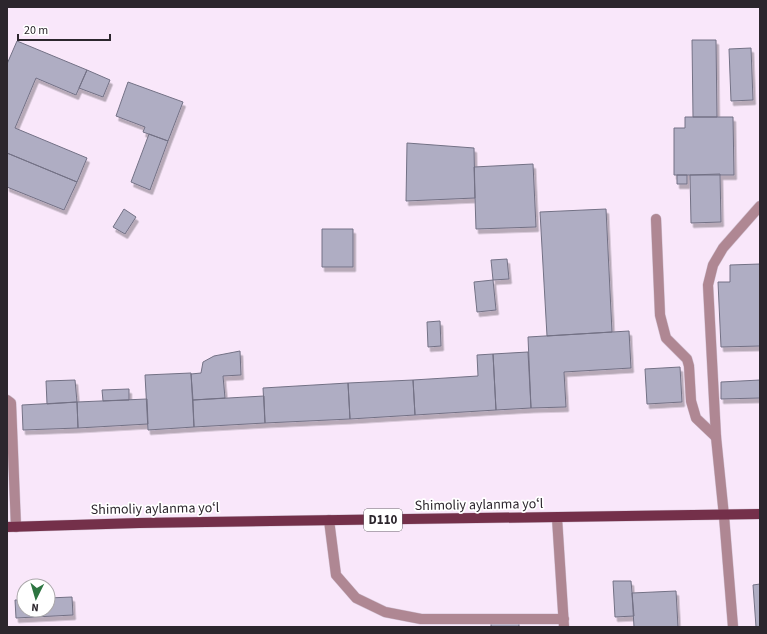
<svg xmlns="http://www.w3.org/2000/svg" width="767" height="634" font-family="'Source Sans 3',sans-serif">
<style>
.building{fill:#afadc3;stroke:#737185;filter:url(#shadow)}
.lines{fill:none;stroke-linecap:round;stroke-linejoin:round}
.service-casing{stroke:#d4c4d5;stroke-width:11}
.minor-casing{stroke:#d4c4d5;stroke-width:11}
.primary-casing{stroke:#d4c4d5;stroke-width:11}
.service{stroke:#af8793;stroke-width:10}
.minor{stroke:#af8793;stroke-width:10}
.primary{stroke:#74304a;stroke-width:10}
.labels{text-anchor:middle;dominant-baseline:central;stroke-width:3.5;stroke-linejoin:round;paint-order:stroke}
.shield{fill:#fff;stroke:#6b676c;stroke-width:1}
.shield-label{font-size:13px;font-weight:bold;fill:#2c262d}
.street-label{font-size:14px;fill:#2c262d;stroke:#fff}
</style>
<defs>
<filter id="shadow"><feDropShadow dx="2.5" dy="4.5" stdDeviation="0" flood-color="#0004"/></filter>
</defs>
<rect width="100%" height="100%" fill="#f9e7fa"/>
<path class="building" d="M692,40H716L717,117H693Z
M17,41L87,70L76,95L36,78L15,128L87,158L77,182L7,153V64Z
M751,48L753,100L731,101L729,49Z
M87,70L110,80L103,97L79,88Z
M128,82L183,102L168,141L143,132L145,127L116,116Z
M685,117H733L734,175H674V128H685Z
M149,134L168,141L150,190L131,182Z
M407,143L474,148L475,198L406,201Z
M7,153L77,182L64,210L7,187Z
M533,164L536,227L476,229L474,167Z
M720,174L721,222L691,223L690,175Z
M677,175H687V184H677Z
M124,209L136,217L125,234L113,227Z
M606,209L612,332L547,336L540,212Z
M322,229H353V267H322Z
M507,259L509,279L493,280L491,260Z
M760,264V346L721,347L718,282H730V265Z
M493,280L496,310L477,312L474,282Z
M440,321L441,346L428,347L427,322Z
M629,331L631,368L564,372L566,407L531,408L528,337Z
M240,351L241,375L223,376L225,398L193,400L191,374L201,373L203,362L214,356Z
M528,352L531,408L496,410L493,354Z
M493,354L496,410L415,415L413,380L478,376L477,355Z
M680,367L682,402L647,404L645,369Z
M191,373L194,427L148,430L145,375Z
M75,380L77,402L47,404L46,381Z
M413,380L415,415L350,419L348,383Z
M760,380V398L721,399V382Z
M348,383L350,419L265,423L263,388Z
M129,389V400L103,401L102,390Z
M264,396L265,423L194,427L193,400Z
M147,399L148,424L78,428L77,402Z
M77,402L78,428L23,430L22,405Z
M613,581H631L634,616L615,617Z
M760,584V627H756L753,585Z
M676,591L678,627H634L632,593Z
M72,597L73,615L16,618L15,600H24V610H48V598Z
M491,623H519V627H491Z"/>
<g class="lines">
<defs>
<path id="service" d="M656,219L660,315L666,338L687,359L689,366L691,401L696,418L716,437
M7,400L11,403L16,527
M724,516L733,627
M557,518L564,627
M329,520L336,575L356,598L385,612L421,619H564"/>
<path id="minor" d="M724,516L716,437L708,285L713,265L723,248L760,206"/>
<path id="primary" d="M7,527L139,523L760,514"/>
</defs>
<use href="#service" class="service-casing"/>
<use href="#minor" class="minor-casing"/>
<use href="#primary" class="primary-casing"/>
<use href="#service" class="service"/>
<use href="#minor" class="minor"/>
<use href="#primary" class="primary"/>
</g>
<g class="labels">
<rect class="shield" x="364" y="509" width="38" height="22" rx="3"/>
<g class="shield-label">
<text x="383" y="520">D110</text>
</g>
<g class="street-label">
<text transform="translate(479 505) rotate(-1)">Shimoliy aylanma yoʻl</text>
<text transform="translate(155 509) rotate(-1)">Shimoliy aylanma yoʻl</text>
</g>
</g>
<rect width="767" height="634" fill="none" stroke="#2c262d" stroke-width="16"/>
<g transform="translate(36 598) rotate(185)"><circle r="19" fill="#ffffff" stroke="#aba8ab"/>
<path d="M0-3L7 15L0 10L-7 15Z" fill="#2d7541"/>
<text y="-6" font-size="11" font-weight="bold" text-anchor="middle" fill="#2c262d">N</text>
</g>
<path d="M18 34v6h92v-6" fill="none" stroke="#2c262d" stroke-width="2"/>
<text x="24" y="34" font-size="12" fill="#2c262d" stroke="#ffffff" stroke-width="3" paint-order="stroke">20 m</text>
</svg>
